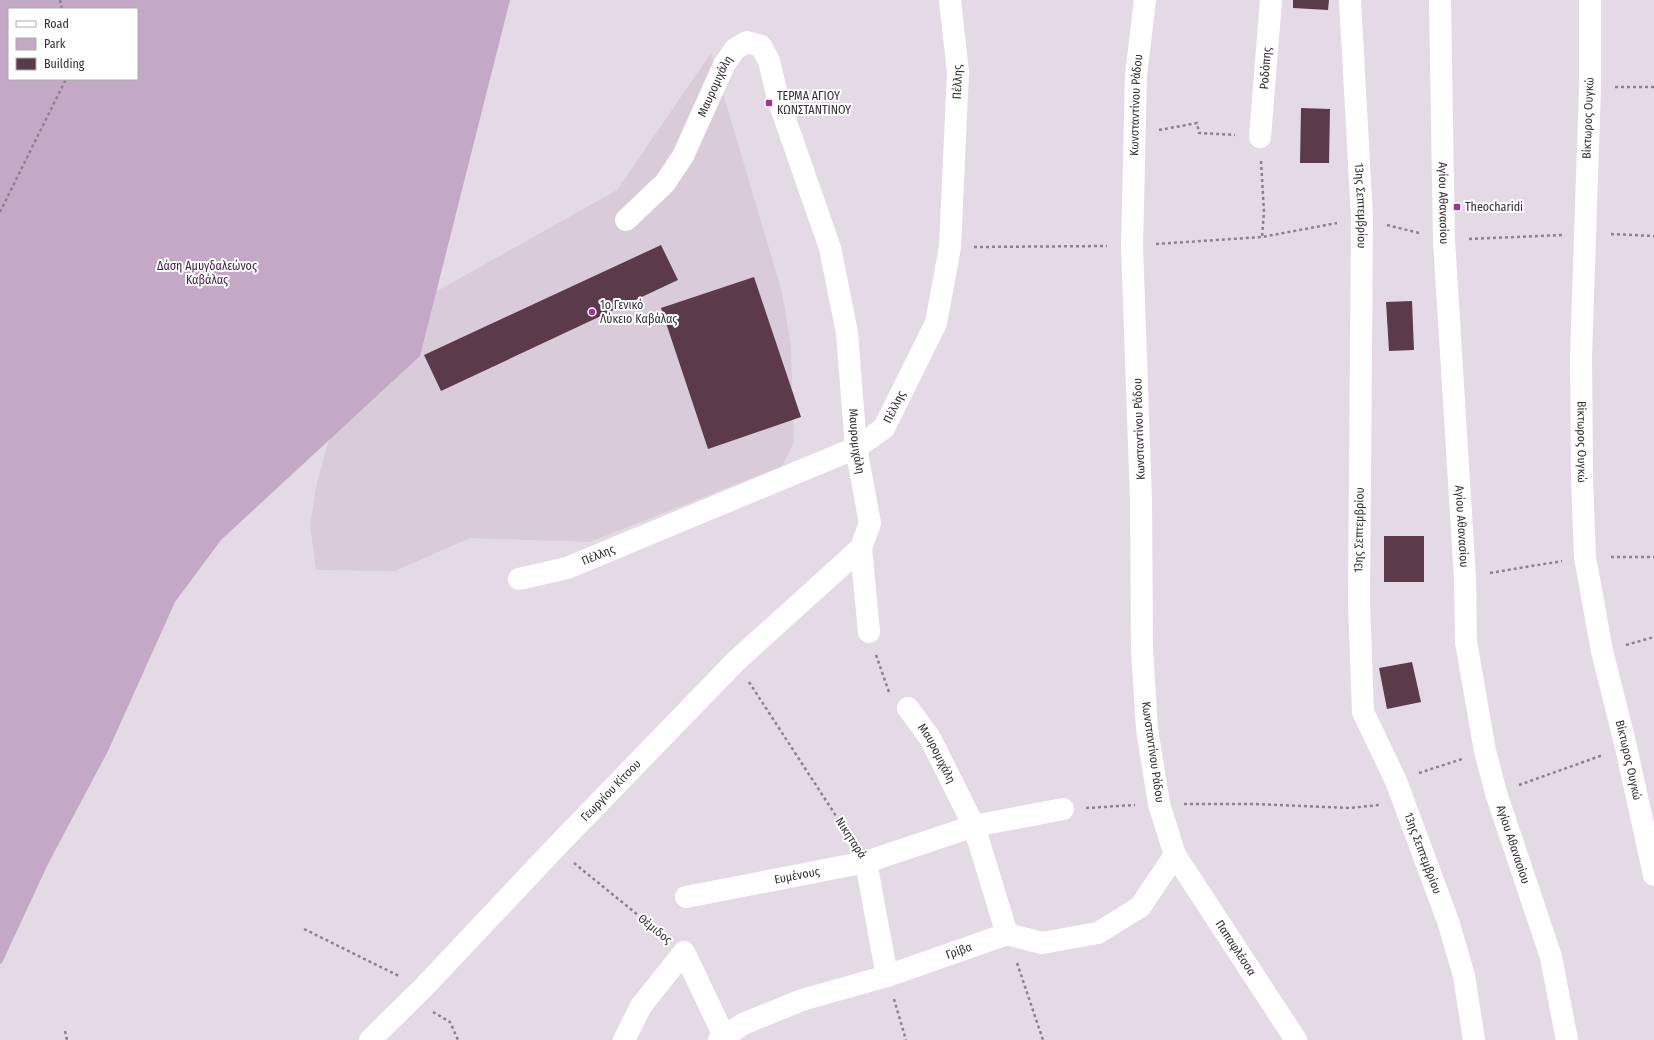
<svg xmlns="http://www.w3.org/2000/svg" width="1654" height="1040" font-family="'Fira Sans Condensed',sans-serif">
<style>
.built{fill:#dacbdb}
.green{fill:#c3a9c5;fill-rule:evenodd}
.building{fill:#5b3a4a}
.lines{fill:none;stroke-linecap:round;stroke-linejoin:round}
.path{stroke:#89838a;stroke-width:2.5;stroke-dasharray:3 3;stroke-linecap:butt}
.street{stroke:#fff;stroke-width:22}
.secondary{stroke:#fff;stroke-width:22}
.poi-dot{fill:#9f3597;stroke:#fff;stroke-width:1.5}
.labels{text-anchor:middle;dominant-baseline:central;stroke-width:4;stroke-linejoin:round;paint-order:stroke}
.street-label{font-size:12px;fill:#322f32;stroke:#fff}
.poi-label{font-size:12px;fill:#322f32;stroke:#fff;text-anchor:start}
.park-label{font-size:12px;fill:#3f1a42;stroke:#fff}
</style>
<rect width="100%" height="100%" fill="#e4dae5"/>
<path class="built" d="M711,53L782,292L791,347L794,442L782,466L590,542L470,538L395,571L316,570L310,525L317,482L339,405L364,332L617,190Z"/>
<path class="green" d="M0,0H510L420,356L221,540L175,602L108,751L48,864L2,963L0,964ZM9,9H137V79H9Z"/>
<path class="building" d="M1293,0H1329L1328,10L1293,8Z
M1301,108L1330,109L1329,163H1300Z
M661,245L678,280L441,391L424,355Z
M754,277L801,417L708,449L661,308Z
M1412,301L1414,350L1389,351L1386,302Z
M1384,536H1424V582H1384Z
M1412,662L1421,702L1387,709L1379,668Z"/>
<g class="lines">
<path class="path" d="M60,0L62,9
M1615,87H1654
M1159,130L1197,123L1199,133L1235,135
M1261,161L1264,212L1262,237L1337,223
M0,212L66,79
M1387,225L1419,233
M1611,234L1654,236
M1469,239L1562,235
M1156,244L1262,237
M974,247L1107,246
M1611,557H1654
M1490,573L1562,561
M1626,645L1654,637
M876,655L889,692
M749,682L851,839
M1419,773L1462,759
M1519,785L1603,755
M1184,804H1253L1350,808L1379,805
M1086,808L1135,805
M574,863L665,937
M304,929L399,976
M1017,963L1043,1040
M894,999L906,1040
M433,1012L450,1022L458,1040
M65,1031L67,1040"/>
<g class="street">
<path id="s1" d="M1440,0L1444,240L1465,578L1466,642L1485,751L1496,793L1551,957L1567,1040"/>
<path id="s2" d="M1590,0V87L1581,356L1582,478L1585,557L1602,651L1626,747L1654,875"/>
<path id="s3" d="M1260,137L1271,0"/>
<path id="s4" d="M626,220L665,183L683,156L724,65L735,49L747,42L761,46L769,61L778,99L830,248L847,333L856,448L870,523L861,548L869,632"/>
<path id="s5" d="M519,579L567,568L856,448L884,428L936,323L950,247L958,72L950,0"/>
<path id="s6" d="M908,708L930,738L974,826L1007,934"/>
<path id="s7" d="M1175,855L1296,1040"/>
<path d="M866,862L887,976"/>
<path id="s8" d="M686,897L866,862L974,826L1063,809"/>
<path id="s9" d="M370,1040L423,988L555,848L736,661L861,548"/>
<path d="M624,1040L641,1006L684,952L724,1036"/>
</g>
<g class="secondary">
<path id="s10" d="M1350,0L1362,218L1359,603L1363,712L1396,781L1448,921L1464,976L1474,1040"/>
<path id="s11" d="M719,1040L743,1024L802,1000L887,976L1007,934L1042,943L1098,933L1140,907L1175,855L1159,804L1147,729L1142,649L1141,500L1132,246L1136,75L1145,0"/>
</g>
</g>
<g class="poi-dot">
<rect x="765" y="99" width="8" height="8" rx="2"/>
<rect x="1453" y="203" width="8" height="8" rx="2"/>
<circle cx="592" cy="312" r="4"/>
</g>
<g class="labels">
<g class="street-label">
<text stroke="none"><textPath href="#s3" startOffset="69">Ροδόπης</textPath></text>
<text stroke="none"><textPath href="#s5" startOffset="756">Πέλλης</textPath></text>
<text stroke="none"><textPath href="#s4" startOffset="163">Μαυρομιχάλη</textPath></text>
<text stroke="none"><textPath href="#s11" startOffset="1267">Κωνσταντίνου Ράδου</textPath></text>
<text transform="translate(1588 118) rotate(-88)">Βίκτωρος Ουγκώ</text>
<text stroke="none"><textPath href="#s1" startOffset="203">Αγίου Αθανασίου</textPath></text>
<text stroke="none"><textPath href="#s10" startOffset="206">13ης Σεπτεμβρίου</textPath></text>
<text stroke="none"><textPath href="#s5" startOffset="420">Πέλλης</textPath></text>
<text transform="translate(1139 429) rotate(-92)">Κωνσταντίνου Ράδου</text>
<text stroke="none"><textPath href="#s4" startOffset="643">Μαυρομιχάλη</textPath></text>
<text stroke="none"><textPath href="#s2" startOffset="442">Βίκτωρος Ουγκώ</textPath></text>
<text stroke="none"><textPath href="#s1" startOffset="527">Αγίου Αθανασίου</textPath></text>
<text transform="translate(1359 530) rotate(-89)">13ης Σεπτεμβρίου</text>
<text stroke="none"><textPath href="#s5" startOffset="83">Πέλλης</textPath></text>
<text transform="translate(1153 752) rotate(82)">Κωνσταντίνου Ράδου</text>
<text stroke="none"><textPath href="#s6" startOffset="54">Μαυρομιχάλη</textPath></text>
<text stroke="none"><textPath href="#s2" startOffset="765">Βίκτωρος Ουγκώ</textPath></text>
<text stroke="none"><textPath href="#s9" startOffset="347">Γεωργίου Κίτσου</textPath></text>
<text transform="translate(851 838) rotate(57)">Νικηταρά</text>
<text stroke="none"><textPath href="#s1" startOffset="851">Αγίου Αθανασίου</textPath></text>
<text stroke="none"><textPath href="#s10" startOffset="866">13ης Σεπτεμβρίου</textPath></text>
<text stroke="none"><textPath href="#s8" startOffset="113">Ευμένους</textPath></text>
<text transform="translate(655 929) rotate(39)">Θέμιδος</text>
<text stroke="none"><textPath href="#s7" startOffset="111">Παπαφλέσσα</textPath></text>
<text stroke="none"><textPath href="#s11" startOffset="257">Γρίβα</textPath></text>
</g>
<g class="poi-label">
<text x="777" y="96">ΤΕΡΜΑ ΑΓΙΟΥ<tspan x="777" dy="14">ΚΩΝΣΤΑΝΤΙΝΟΥ</tspan></text>
<text x="1465" y="207">Theocharidi</text>
<text x="600" y="305">1ο Γενικό<tspan x="600" dy="14">Λύκειο Καβάλας</tspan></text>
</g>
<g class="park-label">
<text x="207" y="266">Δάση Αμυγδαλεώνος<tspan x="207" dy="14">Καβάλας</tspan></text>
</g>
</g>
<rect x="8" y="8" width="130" height="72" fill="#ffffff" stroke="#adacad"/>
<rect x="16" y="21" width="20" height="6" fill="#ffffff" stroke="#adacad"/>
<text x="44" y="28" font-size="12" fill="#322f32">Road</text>
<rect x="16" y="38" width="20" height="12" fill="#c3a9c5" stroke="#adacad"/>
<text x="44" y="48" font-size="12" fill="#322f32">Park</text>
<rect x="16" y="58" width="20" height="12" fill="#5b3a4a" stroke="#adacad"/>
<text x="44" y="68" font-size="12" fill="#322f32">Building</text>
</svg>
